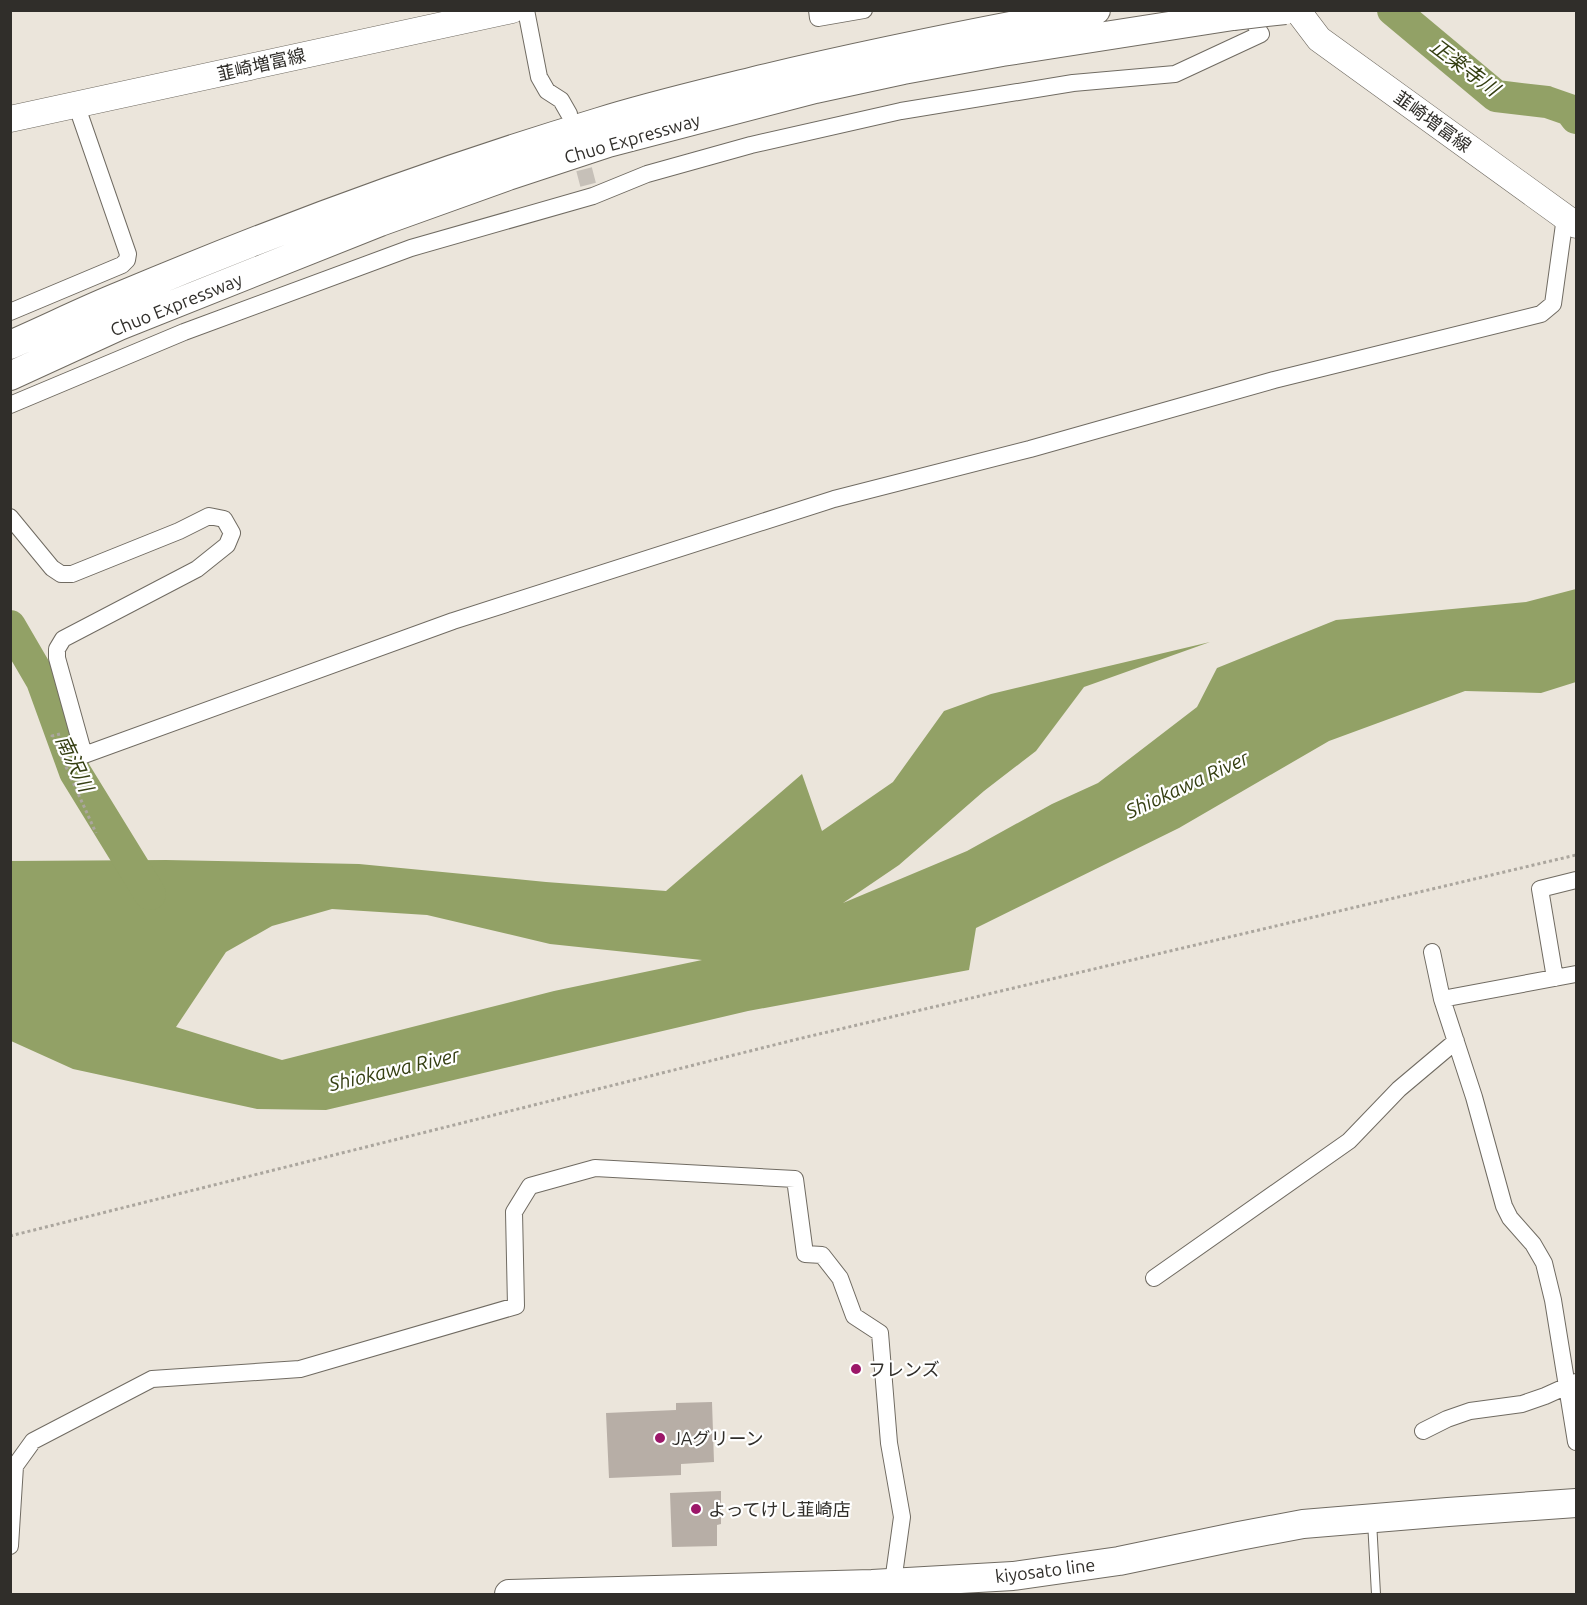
<svg xmlns="http://www.w3.org/2000/svg" width="1587" height="1605" font-family="Ubuntu,'Noto Sans JP',sans-serif">
<style>
.water{fill:#92a166;fill-rule:evenodd}
.lines{fill:none;stroke-linecap:round;stroke-linejoin:round}
.river{stroke:#92a166;stroke-width:32}
.building{fill:#b7aea6}
.street-tunnel{stroke:#c6c0b8;stroke-width:16;stroke-dasharray:16 8;stroke-linecap:butt}
.lane-casing{stroke:#706b62;stroke-width:10}
.street-casing{stroke:#706b62;stroke-width:18}
.primary-casing{stroke:#706b62;stroke-width:27}
.highway-casing{stroke:#706b62;stroke-width:30}
.path{stroke:#aba69e;stroke-width:3;stroke-dasharray:3 3;stroke-linecap:butt}
.lane{stroke:#fff;stroke-width:8}
.street{stroke:#fff;stroke-width:16}
.primary{stroke:#fff;stroke-width:26}
.highway{stroke:#fff;stroke-width:28}
.highway-bridge-casing{stroke:#706b62;stroke-width:30;stroke-linecap:butt}
.highway-bridge{stroke:#fff;stroke-width:28}
.poi-dot{fill:#9c1769;stroke:#fff;stroke-width:2}
.labels{text-anchor:middle;dominant-baseline:central;stroke-width:4.5;stroke-linejoin:round;paint-order:stroke}
.street-label{font-size:18px;fill:#302e2a;stroke:#fff}
.poi-label{font-size:18px;fill:#302e2a;stroke:#fff;text-anchor:start}
.water-label{font-size:20px;font-style:italic;fill:#353f12;stroke:#fff}
</style>
<rect width="100%" height="100%" fill="#ebe5db"/>
<path class="water" d="M1576,589V682L1541,693L1465,691L1329,741L1179,828L976,928L969,970L748,1011L326,1110L257,1109L73,1069L11,1041V861L166,860L359,864L546,882L666,891L802,774L822,831L893,782L944,711L991,694L1210,642L1084,687L1036,751L984,791L899,865L843,903L967,851L1052,804L1098,783L1197,707L1217,668L1336,620L1526,602ZM332,909L427,915L550,944L702,960L554,991L282,1060L176,1027L226,952L272,926Z"/>
<g class="lines">
<path class="river" d="M1393,10L1496,96L1547,102L1570,110L1576,118
M10,626L42,681L75,772L150,894"/>
</g>
<path class="building" d="M712,1402L714,1462L681,1464V1475L609,1478L606,1413L676,1410V1403Z
M721,1491V1524L717,1525V1546L672,1547L670,1493Z"/>
<g class="lines">
<path class="street-tunnel" d="M578,146L589,188"/>
<defs>
<path id="lane" d="M1372,1521L1376,1594"/>
<path id="street" d="M526,10L539,77L547,91L561,100L569,114
M817,10L818,18L864,10
M10,312L122,265L127,260L128,254L76,104
M10,405L184,332L411,248L593,196L647,174L751,145L901,111L1073,83L1175,74L1261,34L1246,10
M10,517L52,568L61,574H72L179,531L209,516L224,519L232,533L227,545L197,569L63,639L57,649V658L84,755L453,621L834,499L1030,449L1274,380L1541,314L1553,304L1565,217
M1432,952L1442,999L1474,1097L1504,1206L1510,1218L1533,1244L1544,1263L1553,1300L1576,1442
M1555,978L1540,889L1576,880
M1442,999L1576,974
M1154,1278L1349,1141L1399,1089L1456,1041
M1423,1431L1447,1419L1470,1411L1522,1404L1545,1396L1576,1382
M10,1546L15,1466L33,1441L152,1379L300,1369L516,1306L514,1212L530,1186L595,1168L795,1179L805,1254L822,1255L840,1278L854,1316L880,1333L889,1443L902,1517L893,1582V1590"/>
<path id="primary" d="M1297,10L1319,39L1576,225
M10,119L512,10"/>
<path id="highway" d="M10,345C47,329 83,311 120,296C277,230 436,171 599,122C650,106 702,94 754,81C867,54 981,31 1096,10
M10,376L119,326L380,222L508,176L608,143L815,89L903,70L1002,52L1233,16
M509,1594L872,1584L1013,1576L1119,1561L1239,1536L1303,1524L1448,1512L1576,1503"/>
</defs>
<use href="#lane" class="lane-casing"/>
<use href="#street" class="street-casing"/>
<use href="#primary" class="primary-casing"/>
<use href="#highway" class="highway-casing"/>
<path class="path" d="M60,734L52,736L96,833
M10,1236L798,1039L1576,855"/>
<use href="#lane" class="lane"/>
<use href="#street" class="street"/>
<use href="#primary" class="primary"/>
<use href="#highway" class="highway"/>
<defs>
<path id="highway-bridge" d="M1233,16L1285,10"/>
</defs>
<use href="#highway-bridge" class="highway-bridge-casing"/>
<use href="#highway-bridge" class="highway-bridge"/>
</g>
<g class="poi-dot">
<circle cx="856" cy="1369" r="6"/>
<circle cx="660" cy="1438" r="6"/>
<circle cx="696" cy="1509" r="6"/>
</g>
<g class="labels">
<g class="street-label">
<text transform="translate(261 64) rotate(-13)">韮崎増富線</text>
<text transform="translate(1433 121) rotate(36)">韮崎増富線</text>
<text transform="translate(632 138) rotate(-16)">Chuo Expressway</text>
<text transform="translate(176 304) rotate(-22)">Chuo Expressway</text>
<text transform="translate(1045 1570) rotate(-7)">kiyosato line</text>
</g>
<g class="poi-label">
<text x="868" y="1369">フレンズ</text>
<text x="672" y="1438">JAグリーン</text>
<text x="708" y="1509">よってけし韮崎店</text>
</g>
<g class="water-label">
<text transform="translate(1465 67) rotate(37)">正楽寺川</text>
<text transform="translate(75 763) rotate(65)">南沢川</text>
<text transform="translate(1187 784) rotate(-25)">Shiokawa River</text>
<text transform="translate(394 1069) rotate(-13)">Shiokawa River</text>
</g>
</g>
<rect width="1587" height="1605" fill="none" stroke="#302e2a" stroke-width="24"/>
</svg>
